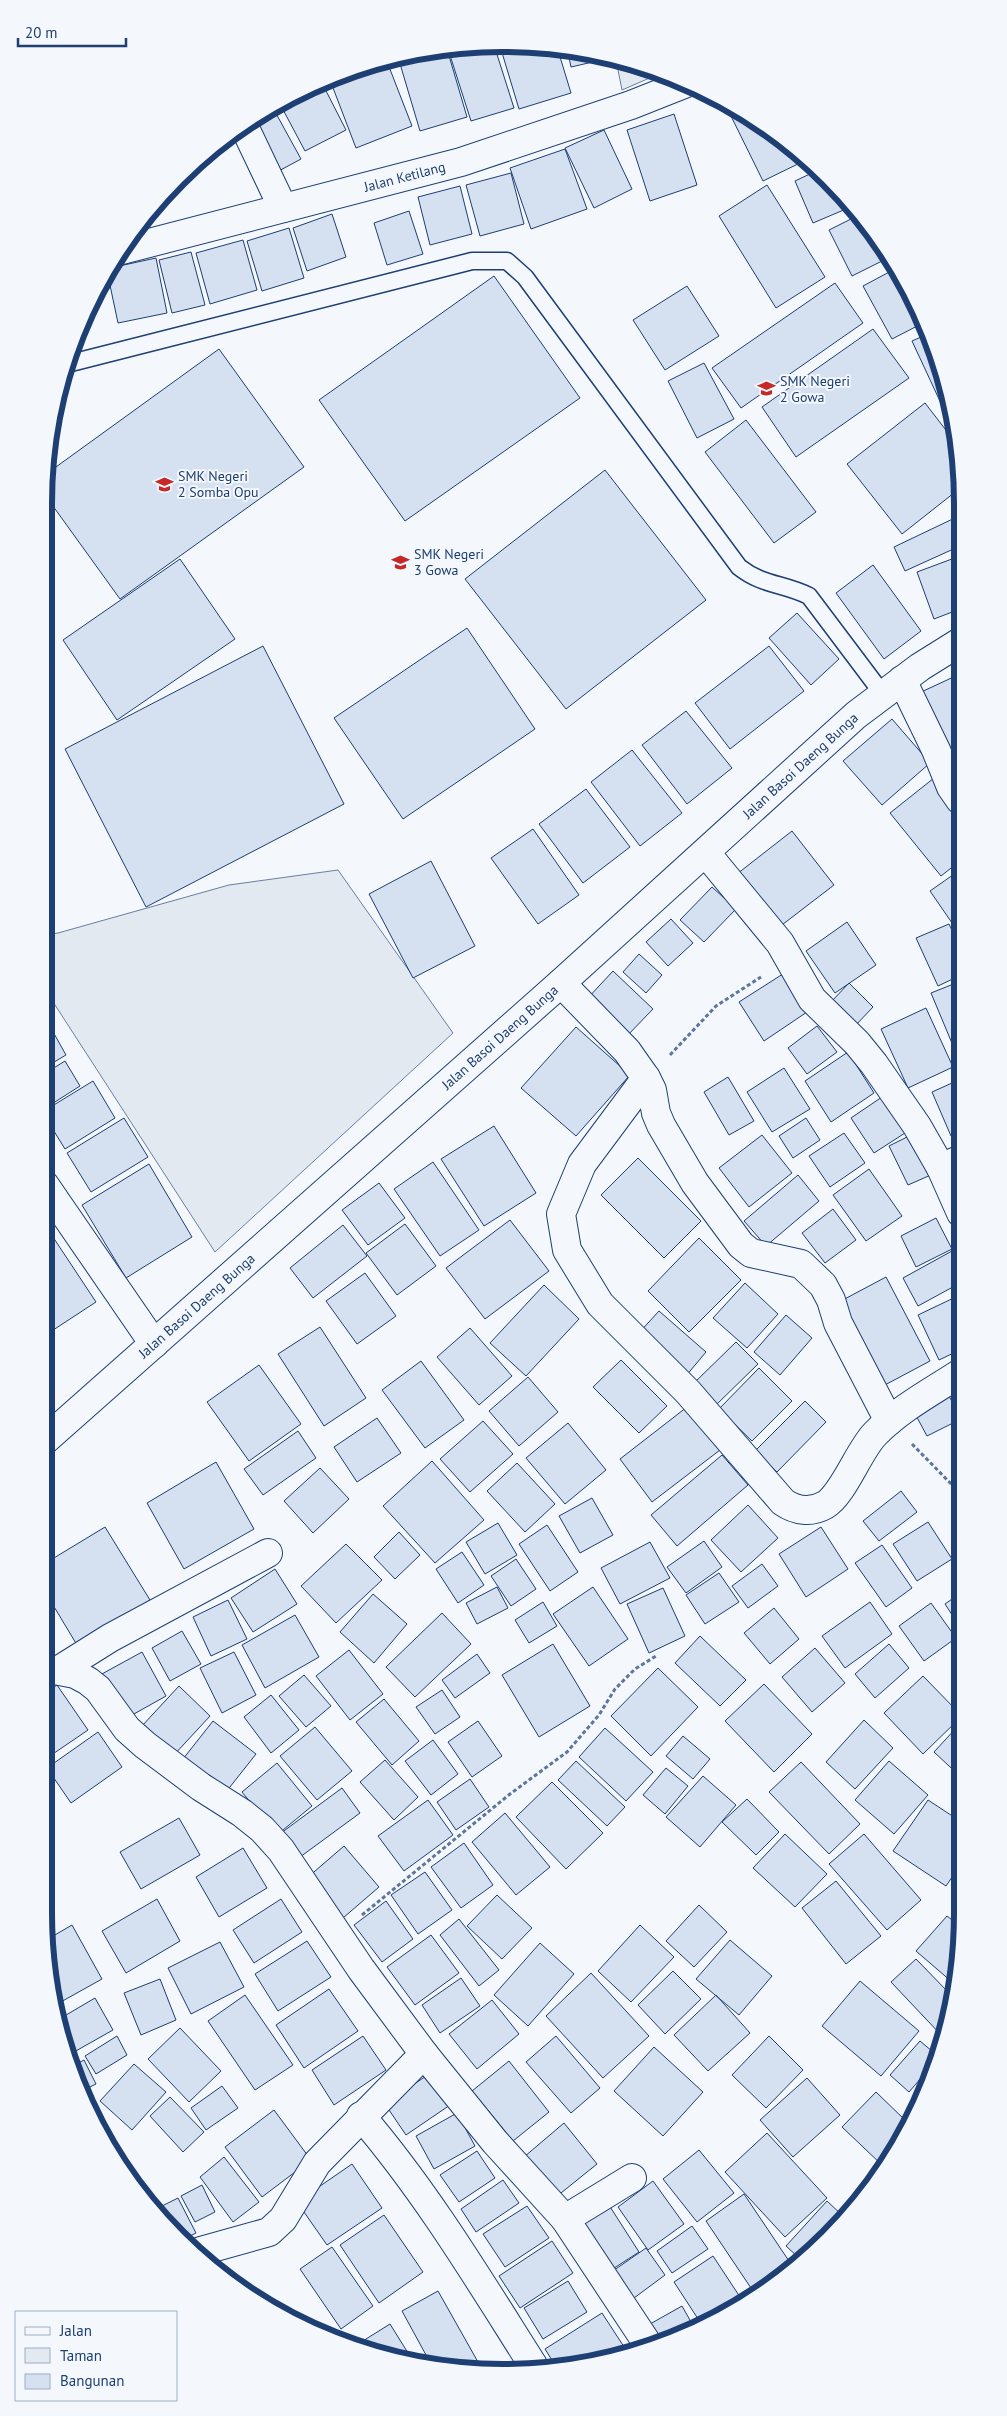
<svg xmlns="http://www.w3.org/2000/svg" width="1007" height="2416" font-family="'PT Sans',sans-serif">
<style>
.green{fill:#e3e9f0;stroke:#687fa3}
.building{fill:#d5e0f0;stroke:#1d3f73}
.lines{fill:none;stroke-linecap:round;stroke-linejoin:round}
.service-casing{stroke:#1d3f73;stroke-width:19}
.minor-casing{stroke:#1d3f73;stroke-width:30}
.tertiary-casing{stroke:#1d3f73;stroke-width:30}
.path{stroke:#5e769c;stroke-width:3;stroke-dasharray:4 2.5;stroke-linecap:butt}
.service{stroke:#f4f7fb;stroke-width:16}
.minor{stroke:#f4f7fb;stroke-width:28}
.tertiary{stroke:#f4f7fb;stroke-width:28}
.labels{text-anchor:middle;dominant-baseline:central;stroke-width:4;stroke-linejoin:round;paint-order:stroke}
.street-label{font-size:14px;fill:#1d3f73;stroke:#f4f7fb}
.poi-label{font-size:14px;fill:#1d3f73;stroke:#f4f7fb;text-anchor:start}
.rim{fill:none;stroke:#1d3f73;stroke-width:6}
</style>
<rect width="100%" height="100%" fill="#f4f7fb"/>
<path class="green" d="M616,60L651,68L661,73L622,90Z
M338,870L453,1033L215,1252L44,988V935L58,933L229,885Z"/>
<path class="building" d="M473,45H494L514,108L471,121L448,49Z
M500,46L557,47L571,93L519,109Z
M567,48L610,58L571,67Z
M447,49L467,117L420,131L398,57Z
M386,59L412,126L356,148L330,80Z
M322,83L346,130L305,151L280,104L303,90Z
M273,108L301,159L275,173L249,123Z
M732,108L759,121L804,161L763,181L728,110Z
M674,114L697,185L650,201L627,130Z
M604,130L632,189L594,208L565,148Z
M565,149L587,209L531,229L510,168Z
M816,171L853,206L813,223L795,181Z
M511,173L524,224L480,236L466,185Z
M767,185L825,277L776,308L719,216Z
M460,186L472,234L430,245L418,197Z
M409,211L423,254L387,265L374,223Z
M332,214L346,257L307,271L293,228Z
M859,215L886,259L852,276L829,230Z
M289,228L304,278L262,291L247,241Z
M243,240L257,290L210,304L196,253Z
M191,252L205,305L172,313L159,260Z
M156,258L167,313L118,323L107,271L110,268Z
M893,270L925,322L892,339L863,286Z
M494,276L580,398L405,521L319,400Z
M835,283L863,323L741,408L712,368Z
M687,286L719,336L665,370L633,320Z
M873,329L909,378L796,457L762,407Z
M930,333L950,409L945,412L912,341Z
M219,349L304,467L120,599L45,495L49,472Z
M704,363L734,419L697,438L668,381Z
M925,403L959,447V489L902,534L847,464Z
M746,420L816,512L774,543L705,452Z
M605,470L706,600L566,709L465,579Z
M959,516L960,546L905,571L894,547Z
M960,556V609L934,619L917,572Z
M180,559L235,639L117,720L63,640Z
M873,565L921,631L884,659L836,593Z
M797,613L839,659L811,685L769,638Z
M467,628L535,729L403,819L334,718Z
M263,646L344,804L146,907L65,749Z
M769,646L804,691L730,749L695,703Z
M960,674V751L949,756L919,693Z
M686,711L732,768L687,804L642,745Z
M892,719L930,763L882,805L843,761Z
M632,750L682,813L640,846L591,782Z
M934,778L960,810V861L941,876L890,813Z
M586,789L630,847L583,883L539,824Z
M533,829L579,895L538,924L491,858Z
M792,831L834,885L778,928L737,874Z
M431,861L475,946L413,978L369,894Z
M960,870L961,936L930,891Z
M712,887L736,909L704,942L680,920Z
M671,919L693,943L668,966L646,942Z
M847,922L876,965L835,993L806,951Z
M949,924L961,949V975L938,986L916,938Z
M639,954L662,975L646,993L623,972Z
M613,971L653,1009L626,1037L586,1000Z
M786,972L810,1010L764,1041L739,1002Z
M961,981V1059L959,1060L931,993Z
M849,983L873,1007L855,1026L831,1002Z
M926,1008L953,1067L908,1088L881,1029Z
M47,1021L66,1055L44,1068V1023Z
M817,1026L837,1052L807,1074L788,1048Z
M576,1027L630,1075L576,1136L521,1088Z
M848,1052L874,1093L831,1122L805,1081Z
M65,1061L80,1086L44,1109V1074Z
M784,1068L810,1109L772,1132L747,1092Z
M728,1077L754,1121L729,1135L704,1092Z
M961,1079V1131L951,1136L932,1092Z
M93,1081L115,1118L65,1149L44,1115V1111Z
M882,1097L905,1133L874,1153L851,1118Z
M124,1118L148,1157L91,1192L67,1153Z
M806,1118L820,1140L793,1158L779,1136Z
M494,1126L536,1193L484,1226L441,1159Z
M844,1133L865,1163L830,1187L809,1156Z
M913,1134L933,1174L908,1185L889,1146Z
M762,1135L792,1173L749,1207L719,1168Z
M638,1158L701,1221L664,1258L601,1195Z
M433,1162L479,1230L440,1256L394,1189Z
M149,1164L192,1237L126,1278L82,1205Z
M869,1169L902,1216L866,1241L833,1195Z
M798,1175L819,1201L766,1246L744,1221Z
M379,1183L405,1218L368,1245L342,1210Z
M833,1209L856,1240L825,1263L802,1233Z
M936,1218L952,1249L916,1267L901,1236Z
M510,1220L549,1271L485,1319L446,1268Z
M405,1224L436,1266L397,1295L366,1253Z
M343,1225L367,1256L313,1298L290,1268Z
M47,1228L96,1302L44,1336V1230Z
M699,1238L741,1280L689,1332L648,1291Z
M961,1246L962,1282L918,1306L903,1278Z
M365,1273L396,1316L357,1344L326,1301Z
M886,1277L930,1361L883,1386L839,1302Z
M745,1283L778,1314L747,1348L713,1318Z
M544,1285L579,1319L526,1376L490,1343Z
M962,1294V1349L939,1360L918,1315Z
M659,1311L706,1352L685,1377L637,1335Z
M786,1315L812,1338L780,1375L754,1352Z
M320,1327L366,1398L324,1426L278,1354Z
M470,1328L512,1376L479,1405L437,1357Z
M736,1342L758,1364L714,1407L692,1385Z
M621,1360L667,1406L639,1433L593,1387Z
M421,1361L464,1420L425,1448L382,1390Z
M259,1365L301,1424L249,1461L207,1402Z
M759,1368L792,1401L752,1441L719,1409Z
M528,1377L558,1412L519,1446L489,1411Z
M947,1392L961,1419L927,1436L913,1410Z
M805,1401L826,1422L777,1472L755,1451Z
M687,1407L720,1450L652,1502L620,1459Z
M377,1418L401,1453L357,1482L334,1447Z
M483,1421L513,1454L470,1492L440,1459Z
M568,1423L606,1470L565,1504L526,1458Z
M298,1431L316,1458L263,1495L244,1469Z
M722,1455L748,1485L677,1546L651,1515Z
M432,1461L484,1520L435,1563L383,1506Z
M216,1462L254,1529L184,1569L147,1503Z
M517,1463L555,1504L525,1532L487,1491Z
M320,1468L349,1499L313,1533L284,1501Z
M901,1491L917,1512L879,1541L863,1521Z
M592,1498L613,1535L580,1553L559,1516Z
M748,1505L778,1538L741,1572L711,1540Z
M928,1522L952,1559L917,1581L893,1544Z
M498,1523L517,1555L485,1574L466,1542Z
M547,1525L578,1572L550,1591L519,1544Z
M105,1527L150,1600L77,1645L44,1590V1564Z
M821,1527L848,1569L806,1597L779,1554Z
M399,1532L420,1555L395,1579L374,1557Z
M704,1541L722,1567L686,1593L667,1567Z
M650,1542L670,1578L620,1604L601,1568Z
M346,1544L382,1580L336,1623L301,1586Z
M882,1545L912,1588L886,1607L855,1563Z
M462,1552L484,1585L458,1603L436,1569Z
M516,1559L536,1589L511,1606L491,1576Z
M762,1564L778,1586L748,1608L732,1586Z
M275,1569L297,1604L253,1632L231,1598Z
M719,1573L739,1602L705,1624L686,1595Z
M497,1587L508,1608L477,1624L466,1603Z
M593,1587L628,1639L589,1666L553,1614Z
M663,1588L685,1636L649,1653L627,1604Z
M962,1592V1630L945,1604Z
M373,1594L407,1624L374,1663L340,1632Z
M228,1600L247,1639L211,1656L193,1617Z
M543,1602L557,1626L529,1643L515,1620Z
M870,1602L892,1634L845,1668L822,1636Z
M931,1603L956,1638L924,1661L899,1626Z
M774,1608L799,1639L770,1664L744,1633Z
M442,1613L471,1644L415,1697L386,1667Z
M295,1615L319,1657L265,1688L242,1645Z
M182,1631L201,1664L170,1681L152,1648Z
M700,1636L746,1680L720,1706L675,1663Z
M553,1644L590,1706L539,1737L502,1675Z
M889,1644L909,1668L875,1698L855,1674Z
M815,1648L845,1683L812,1712L782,1677Z
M349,1650L383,1694L350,1720L316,1676Z
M142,1652L166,1696L125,1719L100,1675Z
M234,1652L256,1695L222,1713L200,1668Z
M477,1654L490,1673L455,1698L442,1680Z
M658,1668L698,1707L651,1756L611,1716Z
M304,1675L331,1706L306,1727L279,1696Z
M923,1676L962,1716L923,1754L884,1713Z
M764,1684L812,1734L774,1772L725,1721Z
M57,1685L88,1730L44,1760V1694Z
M179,1686L210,1716L173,1756L141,1727Z
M442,1690L460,1717L435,1734L416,1707Z
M271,1695L299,1730L271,1753L244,1717Z
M384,1699L419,1741L392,1765L356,1722Z
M864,1720L893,1748L855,1789L826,1762Z
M213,1721L256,1754L226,1792L183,1759Z
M478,1721L502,1756L472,1777L448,1742Z
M958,1726L963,1731V1779L934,1752Z
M315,1727L352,1771L317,1800L280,1756Z
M605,1728L653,1772L626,1801L579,1757Z
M98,1732L122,1767L71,1803L47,1768Z
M683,1736L710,1759L693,1779L666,1756Z
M433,1740L458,1774L431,1795L405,1761Z
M385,1760L418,1797L394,1820L360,1782Z
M576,1761L625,1807L607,1826L558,1780Z
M889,1761L928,1795L894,1834L855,1800Z
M801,1762L860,1824L829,1854L769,1792Z
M277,1763L312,1806L277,1835L242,1792Z
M666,1768L688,1786L665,1814L643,1795Z
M703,1776L736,1805L700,1847L666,1817Z
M470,1779L489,1807L456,1830L437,1802Z
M552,1782L603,1833L566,1869L516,1817Z
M342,1788L360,1813L296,1860L277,1836Z
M747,1799L779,1832L756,1855L722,1822Z
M428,1800L453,1835L404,1871L378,1836Z
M928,1800L963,1823V1861L946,1886L893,1851Z
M505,1813L550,1867L516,1895L472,1842Z
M179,1818L200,1855L141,1889L120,1852Z
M785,1834L827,1874L795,1907L753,1868Z
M864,1834L921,1900L887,1930L829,1864Z
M464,1843L493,1885L461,1908L431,1867Z
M344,1846L379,1887L343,1918L307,1878Z
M243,1848L267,1888L219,1917L196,1877Z
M425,1872L452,1910L418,1934L391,1895Z
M836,1881L881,1936L846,1964L802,1908Z
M963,1883V1901L954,1893Z
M497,1895L532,1928L502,1959L467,1926Z
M157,1899L180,1941L126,1973L102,1931Z
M281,1899L302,1932L254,1963L233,1930Z
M386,1901L413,1939L382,1962L354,1925Z
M699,1905L727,1932L694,1967L666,1941Z
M947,1916L961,1927L952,1982L916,1951Z
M459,1919L499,1970L479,1986L440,1935Z
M72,1925L102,1979L59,2003L48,1939Z
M640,1925L674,1957L631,2002L598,1971Z
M431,1935L459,1973L415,2005L387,1967Z
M730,1940L772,1976L739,2015L696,1979Z
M307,1941L331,1977L278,2011L255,1974Z
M220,1942L244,1987L191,2014L168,1968Z
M540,1943L574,1974L528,2026L494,1995Z
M916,1959L950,1994L943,2037L891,1982Z
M673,1971L701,1999L665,2034L638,2005Z
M591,1973L649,2036L603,2078L546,2016Z
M461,1978L480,2006L440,2033L422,2005Z
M160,1979L176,2020L141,2035L124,1993Z
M860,1981L919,2031L881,2076L822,2026Z
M329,1989L358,2031L304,2068L276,2025Z
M245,1995L293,2065L255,2090L208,2021Z
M716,1995L750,2033L708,2071L674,2035Z
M95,1998L113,2030L74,2052L64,2033L61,2018Z
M492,2000L519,2034L477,2069L449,2034Z
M180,2028L221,2071L189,2102L148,2059Z
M117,2036L127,2055L96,2074L85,2056Z
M363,2036L386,2070L334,2105L312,2070Z
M556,2036L600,2088L571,2113L526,2062Z
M769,2036L803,2070L766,2108L732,2075Z
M920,2041L939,2057L909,2092L890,2075Z
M654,2047L703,2092L663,2136L614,2091Z
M84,2060L96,2084L82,2091L71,2067Z
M509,2061L549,2112L513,2141L472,2091Z
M134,2064L166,2092L132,2130L100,2101Z
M429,2074L450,2105L406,2135L385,2104Z
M807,2078L840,2115L793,2157L760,2120Z
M222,2086L238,2108L206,2130L191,2108Z
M925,2086L911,2112L907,2108Z
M876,2092L906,2121L883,2166L842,2127Z
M170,2097L204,2132L183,2152L150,2116Z
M274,2110L311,2160L262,2197L225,2147Z
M457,2113L475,2146L434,2169L416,2136Z
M564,2123L597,2164L556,2197L524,2157Z
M767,2133L827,2198L785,2237L725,2172Z
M699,2150L734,2193L697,2222L663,2179Z
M477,2151L495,2178L459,2202L440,2175Z
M224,2157L259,2202L233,2222L200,2177Z
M352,2164L382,2208L327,2245L297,2202Z
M877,2176L868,2193L847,2212L843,2208Z
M503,2180L519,2203L476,2232L461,2209Z
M653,2181L684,2224L648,2250L618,2207Z
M202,2185L215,2212L195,2222L181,2196Z
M744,2194L791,2264L769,2285L755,2294L706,2221Z
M178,2198L196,2233L186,2238L158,2215L154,2210Z
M827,2201L843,2216L799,2258L786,2246Z
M607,2202L639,2252L605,2274L573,2224Z
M527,2206L549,2238L505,2267L483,2234Z
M384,2215L423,2272L379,2303L340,2245Z
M692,2226L708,2249L672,2273L657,2251Z
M552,2241L573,2273L520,2308L499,2276Z
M332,2247L373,2306L341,2329L300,2269Z
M646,2248L665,2275L630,2301L610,2273Z
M713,2256L744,2303L702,2325L674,2282Z
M568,2281L587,2312L543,2339L524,2308Z
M438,2291L478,2362L467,2367L443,2368L432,2366L402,2311Z
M682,2306L695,2329L680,2337L660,2343L650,2324Z
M602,2313L628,2353L593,2363L555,2365L545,2349Z
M390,2324L413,2361L361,2349L358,2344Z"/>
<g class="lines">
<defs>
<path id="service" d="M67,364L472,261H507L525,277L739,567C763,586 783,583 809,596L882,693"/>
<g id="minor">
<path d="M244,126L283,208"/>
<path id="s1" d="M122,250L461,162L631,105L684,84"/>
<path d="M902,680L936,750L951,787L960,800"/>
<path d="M706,853L780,943L812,999L857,1043L874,1064L917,1126L941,1168L961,1159"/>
<path d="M561,983L627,1051L646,1078L652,1090L656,1113L661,1125L695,1183L741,1245L751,1253L801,1264L823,1285L831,1300L838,1323L889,1421"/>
<path d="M646,1078L582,1164L561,1214L567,1250L600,1304L688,1392L783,1502C796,1511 811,1513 825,1505C843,1495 859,1450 875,1434C899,1409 933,1391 962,1372"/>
<path d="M941,1168L961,1213"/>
<path d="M44,1184L154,1344"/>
<path d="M44,1668L75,1674L88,1681L98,1689L127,1729L145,1745L201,1787L242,1813L262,1829L281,1850L361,1969L424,2054L495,2142L565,2219L649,2346"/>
<path d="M59,1670L110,1638L268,1553"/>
<path d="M361,2116C427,2193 479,2280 533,2365"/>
<path d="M565,2219L632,2178"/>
<path d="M201,2251L269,2232L283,2219L317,2163L424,2054"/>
</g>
<g id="tertiary">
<path id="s2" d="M44,1441L561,983L856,715L920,667L960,642"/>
</g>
</defs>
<use href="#service" class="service-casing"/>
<use href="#minor" class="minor-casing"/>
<use href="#tertiary" class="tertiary-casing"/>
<path class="path" d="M670,1055L716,1006L761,977
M912,1444L962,1495
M362,1915L510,1794L567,1752L599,1715L615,1689L635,1669L656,1656"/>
<use href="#service" class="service"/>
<use href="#minor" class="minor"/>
<use href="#tertiary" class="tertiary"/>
</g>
<defs>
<symbol id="school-bare" viewBox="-9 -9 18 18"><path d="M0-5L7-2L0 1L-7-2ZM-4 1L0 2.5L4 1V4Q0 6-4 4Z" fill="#c62828" stroke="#f4f7fb" stroke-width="2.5" paint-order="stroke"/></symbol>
<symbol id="university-bare" viewBox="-9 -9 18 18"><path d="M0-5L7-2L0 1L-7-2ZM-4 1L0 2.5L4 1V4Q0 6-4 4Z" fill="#c62828" stroke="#f4f7fb" stroke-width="2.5" paint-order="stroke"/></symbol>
</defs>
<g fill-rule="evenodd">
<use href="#school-bare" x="754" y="376" width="25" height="25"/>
<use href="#university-bare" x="152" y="472" width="25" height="25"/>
<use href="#university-bare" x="388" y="550" width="25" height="25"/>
</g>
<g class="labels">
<g class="street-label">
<text stroke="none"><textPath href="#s1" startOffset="292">Jalan Ketilang</textPath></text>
<text stroke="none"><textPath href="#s2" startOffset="1014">Jalan Basoi Daeng Bunga</textPath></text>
<text stroke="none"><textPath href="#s2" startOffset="609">Jalan Basoi Daeng Bunga</textPath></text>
<text stroke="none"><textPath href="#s2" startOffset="204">Jalan Basoi Daeng Bunga</textPath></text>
</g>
<g class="poi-label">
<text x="780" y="381">SMK Negeri<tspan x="780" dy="16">2 Gowa</tspan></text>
<text x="178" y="476">SMK Negeri<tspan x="178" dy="16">2 Somba Opu</tspan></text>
<text x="414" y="554">SMK Negeri<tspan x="414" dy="16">3 Gowa</tspan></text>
</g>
</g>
<path d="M0 0H1007V2416H0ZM503 52H503A451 451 0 0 1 954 503V1913A451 451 0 0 1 503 2364H503A451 451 0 0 1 52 1913V503A451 451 0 0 1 503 52Z" fill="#f4f7fb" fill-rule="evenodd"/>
<path class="rim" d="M503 52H503A451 451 0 0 1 954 503V1913A451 451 0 0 1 503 2364H503A451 451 0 0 1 52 1913V503A451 451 0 0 1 503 52Z"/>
<rect x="15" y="2311" width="162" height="90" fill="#f4f7fb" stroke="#9eadc5"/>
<rect x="25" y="2327" width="25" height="8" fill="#f4f7fb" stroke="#9eadc5"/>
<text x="60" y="2336" font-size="15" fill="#1d3f73">Jalan</text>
<rect x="25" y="2348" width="25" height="15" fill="#e3e9f0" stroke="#9eadc5"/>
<text x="60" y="2361" font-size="15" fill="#1d3f73">Taman</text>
<rect x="25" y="2374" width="25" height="15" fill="#d5e0f0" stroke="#9eadc5"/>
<text x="60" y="2386" font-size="15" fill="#1d3f73">Bangunan</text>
<path d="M18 38v8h108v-8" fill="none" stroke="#1d3f73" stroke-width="2.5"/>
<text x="25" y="38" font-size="15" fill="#1d3f73" stroke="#f4f7fb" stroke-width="4" paint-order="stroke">20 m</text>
</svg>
